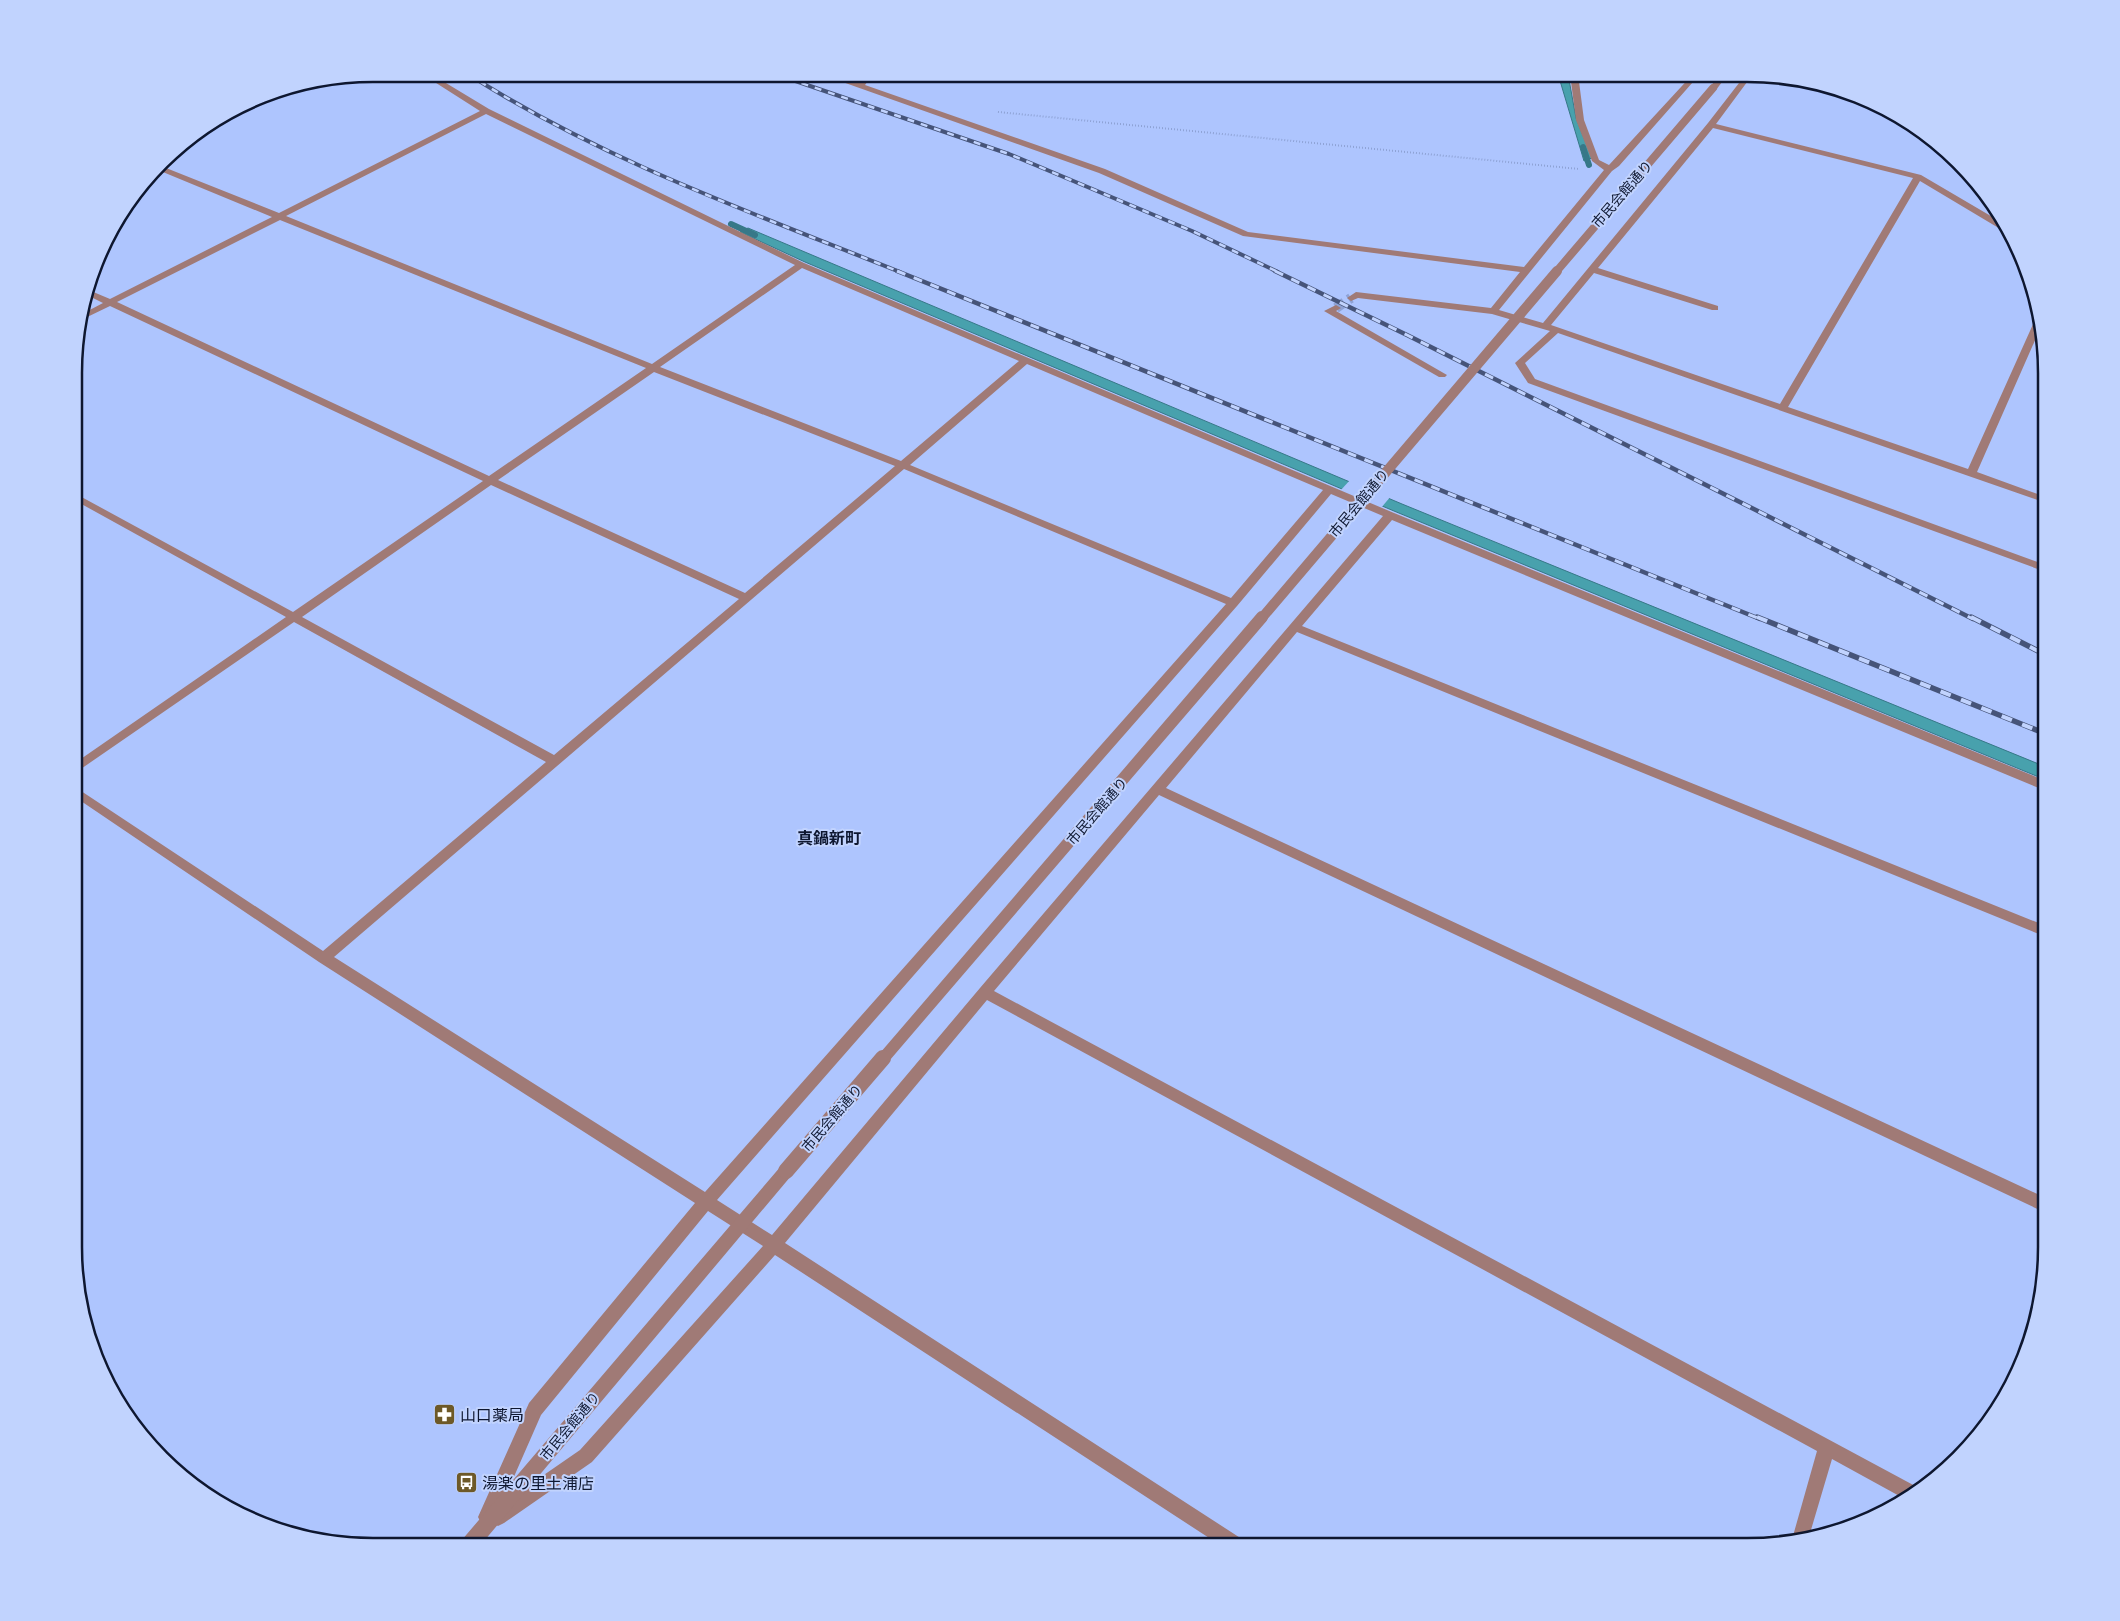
<svg xmlns="http://www.w3.org/2000/svg" width="2120" height="1621" font-family="'IBM Plex Serif','Noto Sans JP',serif">
<style>
.water{fill:#48a1ad;stroke:#377888}
.pier{fill:#aec5fe}
.lines{fill:none;stroke-linecap:round;stroke-linejoin:round}
.stream{stroke:#377888;stroke-width:6}
.minor-tunnel{stroke:#8ea2d5;stroke-width:10;stroke-dasharray:10 5;stroke-linecap:butt}
.path{stroke:#6f81ad;stroke-width:2;stroke-dasharray:0.5 2.5;stroke-linecap:butt}
.minor{fill:#a07a76;fill-rule:evenodd}
.tertiary{fill:#a07a76;fill-rule:evenodd}
.rail-far2-casing{stroke:#465479;stroke-width:4}
.rail-far1-casing{stroke:#465479;stroke-width:4.5}
.rail-casing{stroke:#465479;stroke-width:5.5}
.rail-far2{stroke:#c1d3fe;stroke-width:2.5;stroke-dasharray:7;stroke-linecap:butt}
.rail-far1{stroke:#c1d3fe;stroke-width:3;stroke-dasharray:9;stroke-linecap:butt}
.rail{stroke:#c1d3fe;stroke-width:4;stroke-dasharray:11;stroke-linecap:butt}
.tertiary-bridge-far3{stroke:#a07a76;stroke-width:8}
.tertiary-bridge-far2{stroke:#a07a76;stroke-width:10}
.tertiary-bridge-far1{stroke:#a07a76;stroke-width:12}
.tertiary-bridge{stroke:#a07a76;stroke-width:16}
.labels{text-anchor:middle;dominant-baseline:central;stroke-width:4;stroke-linejoin:round;paint-order:stroke}
.street-label{font-size:14px;fill:#0e1730;stroke:#c1d3fe}
.quarter-label{font-size:16px;font-weight:bold;fill:#0e1730;stroke:#c1d3fe}
.near-poi-label{font-size:16px;fill:#0e1730;stroke:#c1d3fe;text-anchor:start}
.rim{fill:none;stroke:#0e1730;stroke-width:2.5}
</style>
<rect width="100%" height="100%" fill="#aec5fe"/>
<path class="water" d="M1558,74H1568L1576,118L1592,158L1584,161Z
M748,228L1402,504L2046,767V780L1394,511L805,262L740,232Z"/>
<path class="pier" d="M1351,479L1391,496L1381,508L1340,491Z"/>
<g class="lines">
<path class="stream" d="M1583,147L1589,165
M731,224L755,235"/>
<path class="minor-tunnel" d="M1336,308L1351,298"/>
<path class="path" d="M998,112L1579,169"/>
<path class="minor" d="M422,74H431L489,109L804,263L1394,513L2046,781V791L1392,520L1302,626L2046,926V937L1297,632L1166,788L2046,1198V1213L1159,795L994,991L1917,1487L1903,1498L1832,1459L1808,1540L1791,1543L1817,1451L987,1000L785,1243L1245,1541L1248,1547H1223L775,1255L592,1462L504,1523L498,1526L492,1523L487,1526L481,1523L478,1517L529,1403L695,1203L319,962L75,797V787L323,951L546,762L294,622L75,773V763L286,617L76,501V494L293,612L483,481L110,306L81,320L84,313L103,303L89,296L91,291L110,299L272,217L158,170L161,166L279,213L480,111ZM486,114L795,265L652,364L286,216ZM280,220L646,368L489,476L117,302ZM802,268L1019,361L901,461L660,367ZM1027,364L1323,490L1231,598L910,465ZM654,372L895,466L745,593L498,480ZM904,469L1226,604L705,1192L334,957ZM491,485L739,599L554,755L302,617ZM1331,494L1383,516L980,988L772,1235L717,1200L1237,606ZM708,1211L763,1246L580,1450L502,1504L541,1415Z
M820,74H831L859,83L865,74H873L865,85L1105,169L1248,232L1524,267L1604,170L1592,161L1576,120L1570,74H1578L1584,120L1599,160L1609,165L1693,74H1700L1619,166L1612,171L1499,310L1543,323L1708,123L1746,74H1753L1716,124L1921,175L2001,222L2007,230H2002L1920,181L1788,407L1968,469L2034,322L2039,319L2040,329L1977,472L2046,497V503L1558,333L1525,363L1535,379L2046,565V572L1528,383L1515,363L1550,331L1492,314L1358,298L1351,301L1347,298L1356,292L1491,308L1520,272L1243,236L1099,173ZM1713,128L1913,178L1780,404L1551,325L1594,273L1712,310H1718V306L1598,268Z
M1336,305L1341,308L1336,311L1447,375L1445,377H1439L1324,311Z"/>
<path class="tertiary" d="M1721,74H1728L1716,90H1710L1709,88Z
M786,1164L791,1166L793,1171L791,1176L479,1547H458L461,1541L781,1166Z"/>
<defs>
<path id="rail-far2" d="M468,74C602,160 753,213 900,272
M775,74L1009,154L1192,231L1278,272"/>
<path id="rail-far1" d="M897,271L1760,619
M1275,271L1407,335L1973,619"/>
<path id="rail" d="M1757,617L2046,734
M1971,617L2046,655"/>
</defs>
<use href="#rail-far2" class="rail-far2-casing"/>
<use href="#rail-far1" class="rail-far1-casing"/>
<use href="#rail" class="rail-casing"/>
<use href="#rail-far2" class="rail-far2"/>
<use href="#rail-far1" class="rail-far1"/>
<use href="#rail" class="rail"/>
<path class="tertiary-bridge-far3" d="M1556,272L1713,88"/>
<path class="tertiary-bridge-far2" d="M1261,619L1557,271"/>
<path class="tertiary-bridge-far1" d="M882,1060L1262,617"/>
<path class="tertiary-bridge" d="M786,1171L883,1058"/>
</g>
<defs>
<symbol id="pharmacy-square" viewBox="-11 -11 22 22"><rect x="-9" y="-9" width="18" height="18" rx="4" fill="#6d5928" stroke="#c1d3fe"/><path d="M-2-6h4v4h4v4h-4v4h-4v-4h-4v-4h4Z" fill="#fff"/></symbol>
<symbol id="bus-square" viewBox="-11 -11 22 22"><rect x="-9" y="-9" width="18" height="18" rx="4" fill="#6d5928" stroke="#c1d3fe"/><path d="M-5-6H5V4H4V6H2V4H-2V6H-4V4H-5ZM-3.5-4V0h7V-4ZM-3.5 1.2v1.5H-2V1.2ZM2 1.2v1.5H3.5V1.2Z" fill="#fff"/></symbol>
</defs>
<g fill-rule="evenodd">
<use href="#pharmacy-square" x="432" y="1402" width="25" height="25"/>
<use href="#bus-square" x="454" y="1470" width="25" height="25"/>
</g>
<g class="labels">
<g class="street-label">
<text transform="translate(1622 194) rotate(-49)">市民会館通り</text>
<text transform="translate(1359 503) rotate(-50)">市民会館通り</text>
<text transform="translate(1097 811) rotate(-49)">市民会館通り</text>
<text transform="translate(832 1118) rotate(-49)">市民会館通り</text>
<text transform="translate(570 1426) rotate(-50)">市民会館通り</text>
</g>
<g class="quarter-label">
<text x="829" y="838">真鍋新町</text>
</g>
<g class="near-poi-label">
<text x="460" y="1415">山口薬局</text>
<text x="482" y="1483">湯楽の里土浦店</text>
</g>
</g>
<path d="M0 0H2120V1621H0ZM373 82H1747A291 291 0 0 1 2038 373V1247A291 291 0 0 1 1747 1538H373A291 291 0 0 1 82 1247V373A291 291 0 0 1 373 82Z" fill="#c1d3fe" fill-rule="evenodd"/>
<path class="rim" d="M373 82H1747A291 291 0 0 1 2038 373V1247A291 291 0 0 1 1747 1538H373A291 291 0 0 1 82 1247V373A291 291 0 0 1 373 82Z"/>
</svg>
